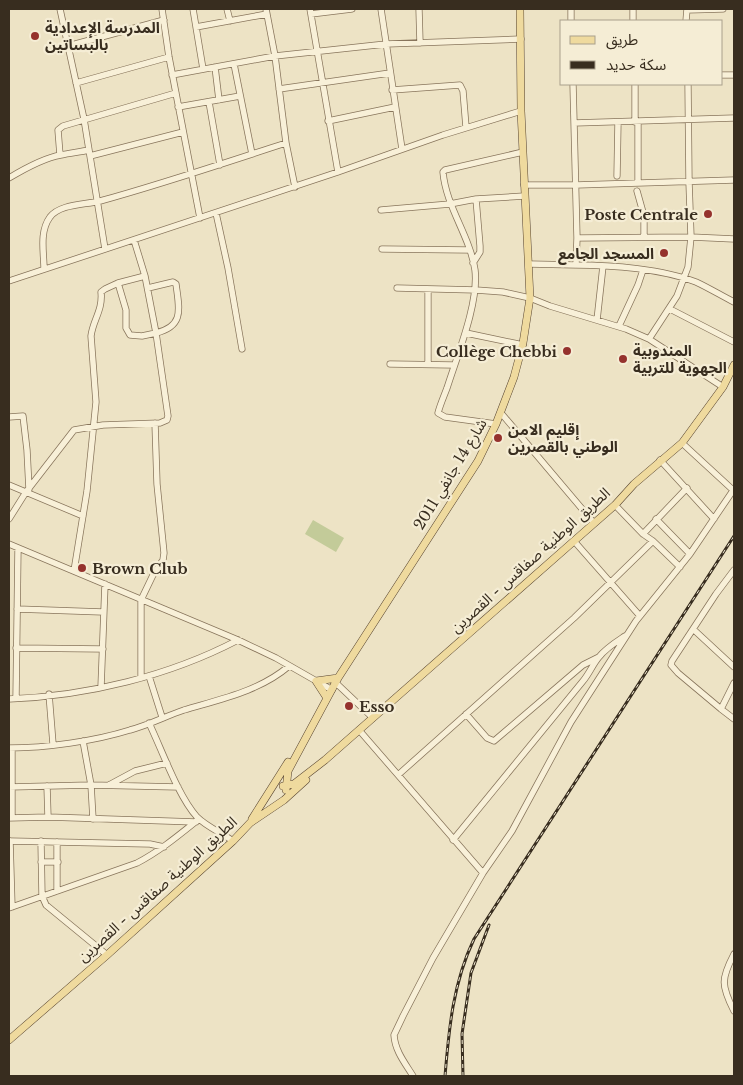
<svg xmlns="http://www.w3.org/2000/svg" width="743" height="1085" font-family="'Libre Baskerville','Noto Sans Arabic',serif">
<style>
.green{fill:#c3cb99}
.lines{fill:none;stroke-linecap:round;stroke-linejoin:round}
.minor-casing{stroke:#88755c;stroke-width:7}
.major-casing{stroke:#564330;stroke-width:8}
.minor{stroke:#f8f0d8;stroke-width:5.5}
.major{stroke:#efda9e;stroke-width:7}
.rail-casing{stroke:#382d1f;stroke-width:3}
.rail{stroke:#f5edd5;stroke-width:1;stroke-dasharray:4;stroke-linecap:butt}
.poi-dot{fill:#95322d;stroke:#f5edd5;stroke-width:2}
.labels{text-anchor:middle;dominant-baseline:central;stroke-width:4.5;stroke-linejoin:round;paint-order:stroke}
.poi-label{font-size:15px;font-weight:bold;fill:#382d1f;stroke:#f5edd5;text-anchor:start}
.street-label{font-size:15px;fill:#382d1f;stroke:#f5edd5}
</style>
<rect width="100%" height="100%" fill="#ede3c5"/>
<path class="green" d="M313,520L344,538L336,552L305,534Z"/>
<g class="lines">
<defs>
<path id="minor" d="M60,9L84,119L105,249
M162,9L169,57L200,218
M193,9L203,69
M227,9L230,21
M266,9L275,56L286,143L295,187
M310,9L338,172
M381,9L402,149
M419,9L420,43
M571,9V21
M633,9V21
M687,10L723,9
M311,14L352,9
M686,21L687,9
M196,27L267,14
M68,46L164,20
M234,64L252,154
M215,67L219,100
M172,75L275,56L386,44L521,39
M722,75H734
M76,83L169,57
M635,84V122
M279,89L390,73
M392,90L460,85L463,91L466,127
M209,102L220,165
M178,107L240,96
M328,121L395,107
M574,123L734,118
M60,155L58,130L63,126L176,93
M90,156L183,132
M617,176L618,122
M9,178C24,169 43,158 61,155C70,153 80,152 89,150
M638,183V122
M524,185H576L734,180
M637,191L644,216V237
M381,210L450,204L476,199L525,196
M216,213L228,268L242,349
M577,238L691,237L734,239
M134,240L145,276L118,283L126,310V328L130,335L142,336L156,333L145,276
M382,249L469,250
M473,263L480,252V246L476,199
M529,264L576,265L577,238L573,84
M576,265C612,265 663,269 696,282C709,288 722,296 734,302
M44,269C44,253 39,232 50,217C60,204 84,205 100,201C162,184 224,163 286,143
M9,281L338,172L443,135L521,111
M397,288L476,290L503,292L530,298L550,306L626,329L649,339L723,387
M670,309L734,342
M597,320L603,266
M619,326L638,285L643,270
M466,333L523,345
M649,339L677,296L688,267L691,237L689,182L688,84
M390,364L453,365
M428,364V289
M501,413L594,523
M9,417L23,416L27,450L29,489
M496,424L445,417L438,413C440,405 444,396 447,388C457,356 479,303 475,270C470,236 446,207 443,172L445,170L523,152
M682,443L733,490
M660,460L714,519
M9,485L83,516
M9,519L26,492L74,430L103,425L160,423L167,420L168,416L156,333C185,326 179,308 176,284L173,282L148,288
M656,519L690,554
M643,534L687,488
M574,541L640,616
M653,541L680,567
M9,544L238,640L276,658L332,690
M74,571L87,491L96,402L91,336C93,320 103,310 101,292L105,289L118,283
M17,609L103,612
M693,629L734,667
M16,648L103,649
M149,676L162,717
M141,678V600L153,575L163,560L164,553L157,484L155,423
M336,683L373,718
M734,683L721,709L734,719
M101,687L105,584
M49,694L53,744
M16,698L18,548
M9,699C87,696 169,676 238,640
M721,709L678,673L671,665L672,661L716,594L734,570
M466,714L487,738L494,741L583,665L599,657
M149,723C162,750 178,796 197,817C207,827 222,833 233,841
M359,730L483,873
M83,741L91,785L93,819
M9,748C46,748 95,741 130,730C149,725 166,716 184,710C221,699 260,691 289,666
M398,775L574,618L653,541L643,534L615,505
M109,785L135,771L167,763
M47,786L48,817
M9,787L91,785L178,787
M9,818L48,817L196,822
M12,818V748
M453,840L583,681C589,674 593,664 599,657C606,648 616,642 625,636
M9,841L150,844L164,847
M10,841L12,907
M41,841L42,896L46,905L107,955
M57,842V891
M41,862H58
M9,908L137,863C160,851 179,835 199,819
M734,954C721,979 721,985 734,1011
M413,1076C405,1063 395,1051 394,1035L403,1016L433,958L483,873L512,831L571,722L636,621L690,554L734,489"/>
<path id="major" d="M327,698L316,681L338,678
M283,786L294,784L325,760L574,541L615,505L634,484L682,443L723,387L734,365
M286,790L288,771L338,678L478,461L496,424L514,377L523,343L530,298L521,111L520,9
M252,819L288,762
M9,1040L107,955L233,841L250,823L284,800L306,780"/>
</defs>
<use href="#minor" class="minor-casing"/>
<use href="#major" class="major-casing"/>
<use href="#minor" class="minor"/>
<use href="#major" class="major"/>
<defs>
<path id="rail" d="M445,1076C449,1028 453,983 474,939L734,536
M463,1076L462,1034L471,973L489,925"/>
</defs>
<use href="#rail" class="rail-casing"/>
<use href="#rail" class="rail"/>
</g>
<g class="poi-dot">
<circle cx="35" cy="36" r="5"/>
<circle cx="708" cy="214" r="5"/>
<circle cx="664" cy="253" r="5"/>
<circle cx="567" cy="351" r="5"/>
<circle cx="623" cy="359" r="5"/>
<circle cx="498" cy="438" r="5"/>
<circle cx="82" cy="568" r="5"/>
<circle cx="349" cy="706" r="5"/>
</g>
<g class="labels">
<g class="poi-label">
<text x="45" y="27">المدرسة الإعدادية<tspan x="45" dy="17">بالبساتين</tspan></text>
<text x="698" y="214" text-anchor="end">Poste Centrale</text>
<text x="654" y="253" text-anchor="end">المسجد الجامع</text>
<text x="633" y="350">المندوبية<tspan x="633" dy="17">الجهوية للتربية</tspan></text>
<text x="557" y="351" text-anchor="end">Collège Chebbi</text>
<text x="508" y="429">إقليم الامن<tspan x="508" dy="17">الوطني بالقصرين</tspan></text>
<text x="92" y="568">Brown Club</text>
<text x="359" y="706">Esso</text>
</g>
<g class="street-label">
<text transform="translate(450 474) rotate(-59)">شارع 14 جانفي 2011</text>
<text transform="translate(530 560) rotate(-42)">الطريق الوطنية صفاقس - القصرين</text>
<text transform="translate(157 889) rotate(-42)">الطريق الوطنية صفاقس - القصرين</text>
</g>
</g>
<rect width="743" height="1085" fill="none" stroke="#382d1f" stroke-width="20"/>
<rect x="560" y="20" width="162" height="65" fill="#f5edd5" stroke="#a9a08c"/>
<rect x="570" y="36" width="25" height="8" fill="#efda9e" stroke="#a9a08c"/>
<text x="606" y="45" font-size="15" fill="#382d1f">طريق</text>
<rect x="570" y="61" width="25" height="8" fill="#382d1f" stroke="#a9a08c"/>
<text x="606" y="70" font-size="15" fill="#382d1f">سكة حديد</text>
</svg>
